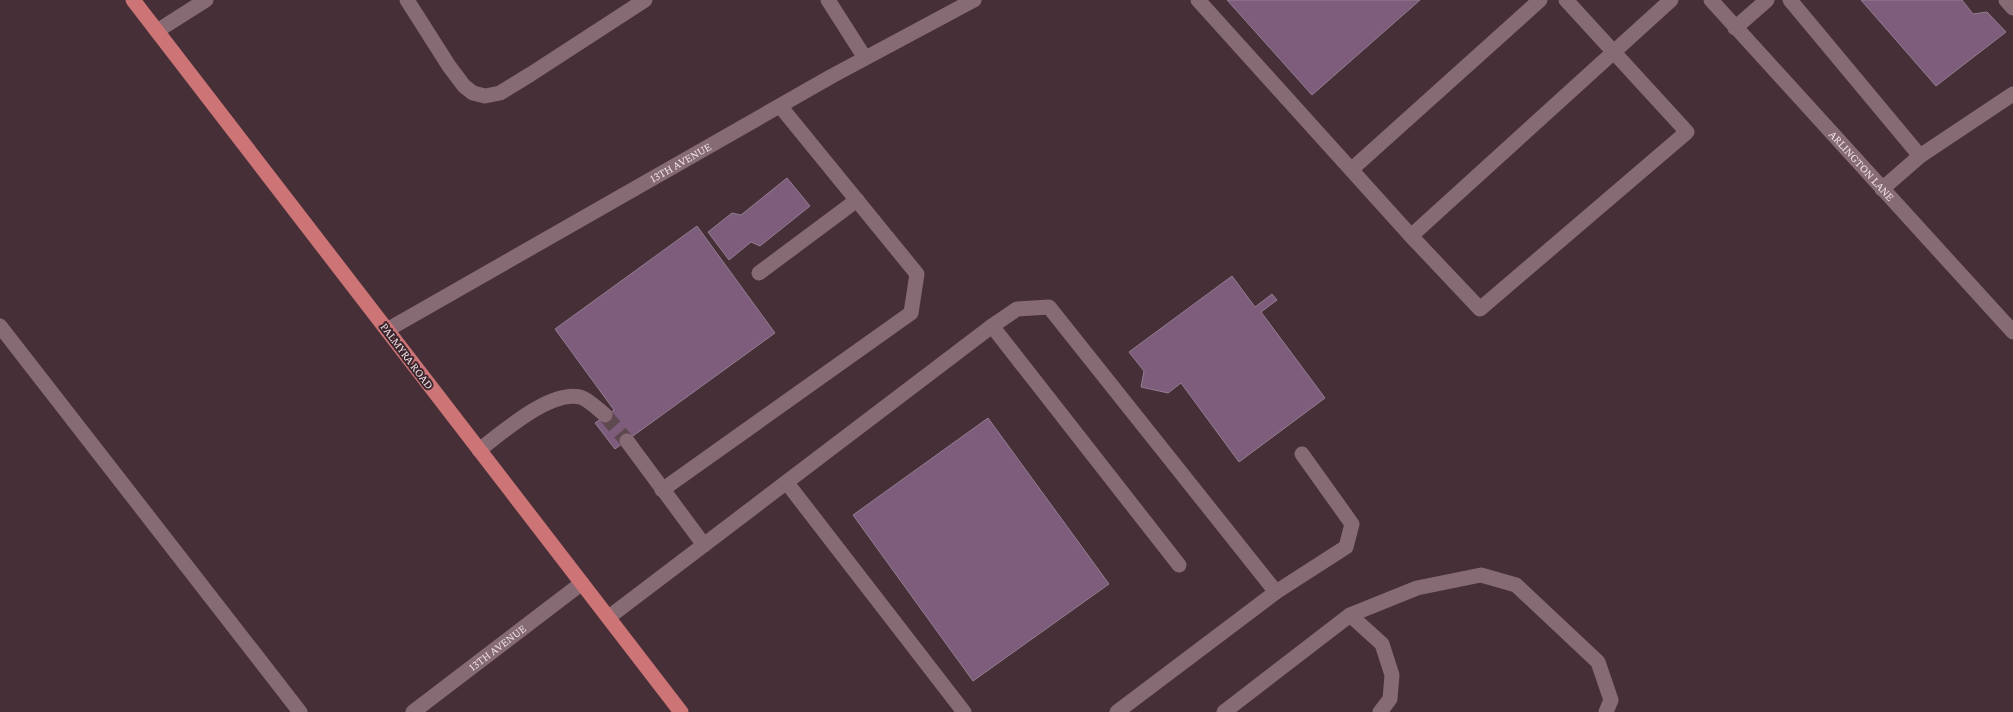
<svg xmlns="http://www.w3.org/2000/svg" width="2013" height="712" font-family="'Crimson Pro',serif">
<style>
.building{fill:#7e5c7c;stroke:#927e90}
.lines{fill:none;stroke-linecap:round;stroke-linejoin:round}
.minor-tunnel{stroke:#5f4951;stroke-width:15;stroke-dasharray:15 8;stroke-linecap:butt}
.minor{stroke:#866b74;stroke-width:15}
.major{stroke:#cc7476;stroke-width:15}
.labels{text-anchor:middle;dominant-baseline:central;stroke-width:4;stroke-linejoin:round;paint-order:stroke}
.street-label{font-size:12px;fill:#eddee3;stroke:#3b252d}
</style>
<rect width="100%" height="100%" fill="#462f37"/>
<path class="building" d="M1227,0H1420L1312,95Z
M1861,0H1962L1973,14L1987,12L2006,32L1936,86Z
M787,178L810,206L760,246L751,242L729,260L708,232L732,213L741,215Z
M697,226L775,333L615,449L595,423L614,410L555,329Z
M1232,276L1255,307L1272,294L1277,300L1261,312L1325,398L1239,462L1181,383L1168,393L1141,387L1144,371L1129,352Z
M988,418L1109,584L973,681L853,515Z"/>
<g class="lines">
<path class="minor-tunnel" d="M605,415L627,441"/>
<g class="minor">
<path d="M407,0L449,66L464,86L473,93L485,96L500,93L531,74L645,0"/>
<path d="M828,0L865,58"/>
<path d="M1198,0L1411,236L1480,309L1687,132L1566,0"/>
<path id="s1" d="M1711,0L2013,332"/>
<path d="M1790,0L1920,156"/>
<path d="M2006,0L2013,8"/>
<path d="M1735,28L1767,0"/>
<path d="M157,31L206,0"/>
<path d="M1352,169L1540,0"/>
<path d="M1882,189L1920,156L2013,94"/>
<path d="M1411,236L1671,0"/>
<path d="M759,273L857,200"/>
<path d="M0,326L300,712"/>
<path d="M992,326L1179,565"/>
<path id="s2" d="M387,330L832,76L974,0"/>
<path d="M627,441L704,545"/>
<path d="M479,450C503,432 550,390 580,397C588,399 599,410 605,415"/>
<path d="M787,483L964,712"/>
<path d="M662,490L911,313L917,274L780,106"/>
<path d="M1276,592L1346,547L1352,524L1302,454"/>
<path d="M1350,615L1382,644L1392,675L1390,699L1380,712"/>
<path d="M609,617L992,326L1017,309L1049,307L1276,592L1117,712"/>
<path id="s3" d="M413,712L582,583"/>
<path d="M1224,712L1350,615L1417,588L1481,575L1516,585L1598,662L1611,700L1606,712"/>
</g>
<path class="major" d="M133,0L681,712"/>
</g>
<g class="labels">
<g class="street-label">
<text stroke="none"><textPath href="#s2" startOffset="338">13TH AVENUE</textPath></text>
<text stroke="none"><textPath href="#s1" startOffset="224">ARLINGTON LANE</textPath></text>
<text transform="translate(407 356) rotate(53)">PALMYRA ROAD</text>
<text stroke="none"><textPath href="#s3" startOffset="106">13TH AVENUE</textPath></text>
</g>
</g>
</svg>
